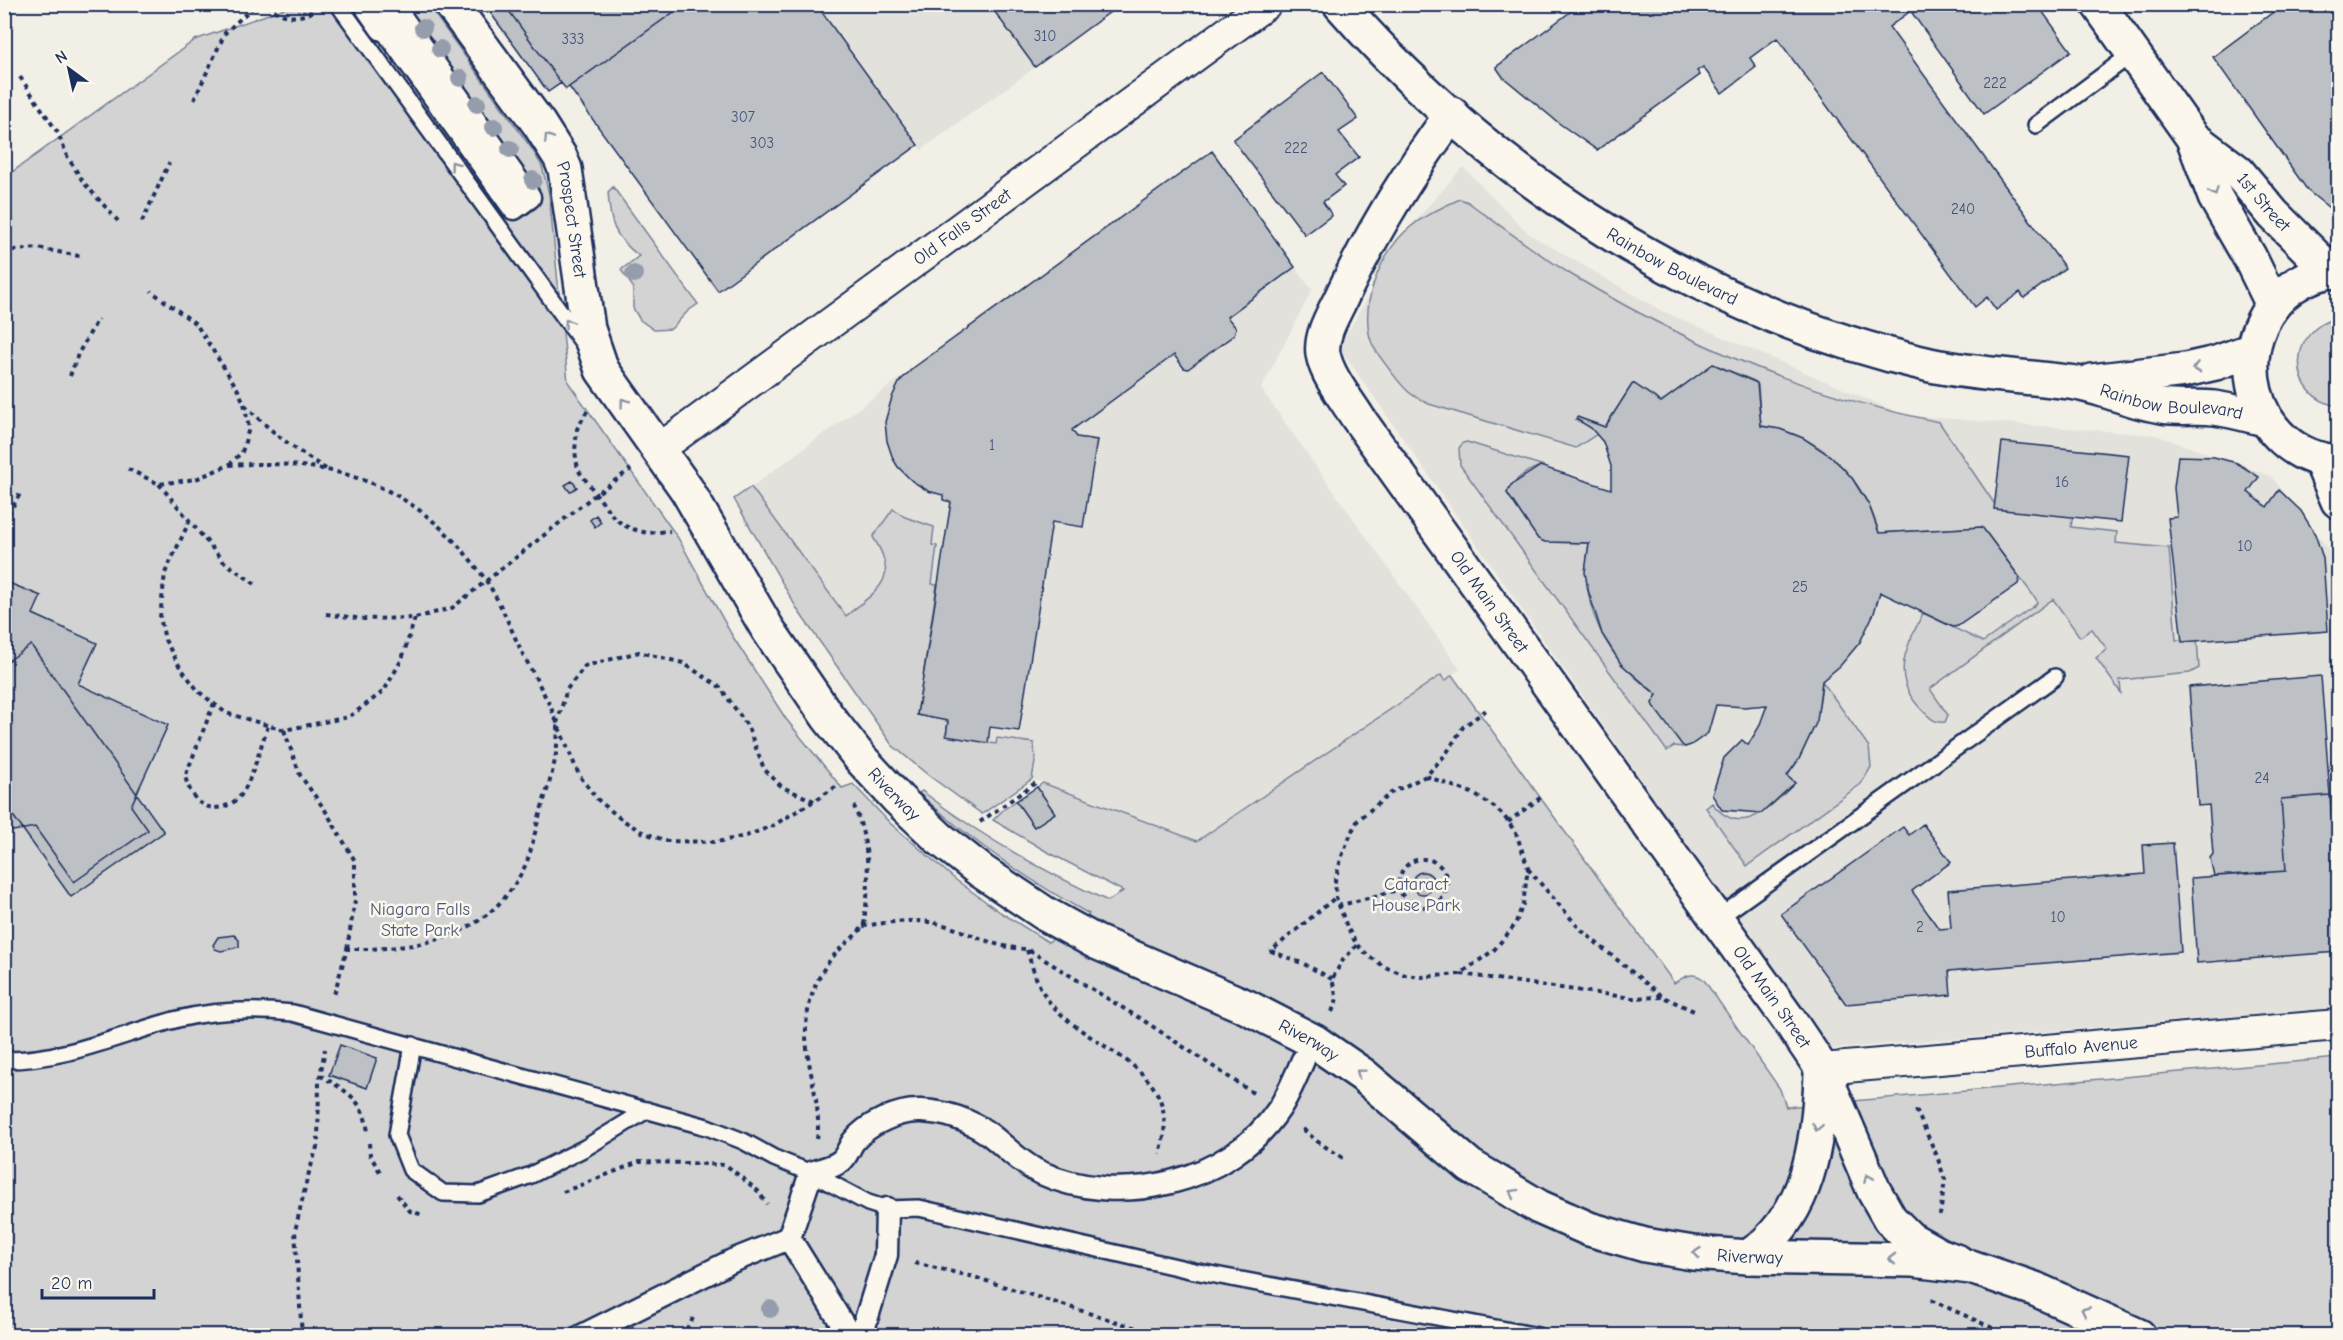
<svg xmlns="http://www.w3.org/2000/svg" width="2343" height="1340" font-family="'Comic Neue',sans-serif">
<style>
.built{fill:#e2e1dc}
.green{fill:#d2d3d2;stroke:#768198;stroke-width:1.5}
.building{fill:#bdc0c4;stroke:#1b2f5e;stroke-width:1.5}
.lines{fill:none;stroke-linecap:round;stroke-linejoin:round}
.service-casing{stroke:#1b2f5e;stroke-width:20}
.pedestrian-casing{stroke:#1b2f5e;stroke-width:27}
.minor-casing{stroke:#1b2f5e;stroke-width:34}
.tertiary-casing{stroke:#1b2f5e;stroke-width:38}
.secondary-casing{stroke:#1b2f5e;stroke-width:38}
.path{stroke:#1b2f5e;stroke-width:4;stroke-dasharray:4.5 4.5;stroke-linecap:butt}
.service{stroke:#fbf7ec;stroke-width:15}
.pedestrian{stroke:#fbf7ec;stroke-width:22}
.minor{stroke:#fbf7ec;stroke-width:30}
.tertiary{stroke:#fbf7ec;stroke-width:33}
.secondary{stroke:#fbf7ec;stroke-width:33}
.tree{fill:#959cab}
.oneway{stroke:#8b93a5}
.labels{text-anchor:middle;dominant-baseline:central;stroke-width:5;stroke-linejoin:round;paint-order:stroke}
.number-label{font-size:15px;fill:#445378}
.street-label{font-size:18px;fill:#1b2f5e;stroke:#fbf7ec}
.park-label{font-size:18px;fill:#49587b;stroke:#fbf7ec}
</style>
<rect width="100%" height="100%" fill="#f2efe6"/>
<filter id="ink" filterUnits="userSpaceOnUse"><feTurbulence type="fractalNoise" baseFrequency=".0167" numOctaves="2"/><feDisplacementMap in="SourceGraphic" scale="12" xChannelSelector="R" yChannelSelector="G"/><feConvolveMatrix kernelMatrix="1 2 1 2 8 2 1 2 1" color-interpolation-filters="sRGB"/></filter>
<g filter="url(#ink)">
<path class="built" d="M484,5H1121L921,150L918,145L718,291L569,88L566,89L561,83L548,92Z
M1212,151L1312,290L1261,389L1460,669L1212,847L1032,779L930,746L846,616L751,487Z
M1463,167L1529,234L1660,310L1904,415L2155,435L2271,476L2338,561V1008L1829,1049L1339,347L1408,229Z"/>
<path class="green" d="M294,5H428L532,149L542,166L549,194L568,382L678,538L733,637L786,719L842,788L853,784L890,823L956,880L1000,912L1048,942L1089,914C1028,880 970,841 919,793L922,791C979,835 1042,871 1108,901L1123,891L1044,850L993,820L1003,810L1016,801L1034,827L1054,814L1037,787L1043,783L1197,841L1441,675L1445,681L1452,675L1674,983C1684,977 1693,970 1704,980L1780,1089L1786,1107L2338,1058V1335H5L4,178L195,40Z
M613,187L698,304L688,311L671,329L654,330L640,320L633,308V287L621,270L639,256C613,236 610,223 608,192Z
M1460,199L1468,202C1502,227 1536,253 1572,275C1685,343 1809,396 1939,422L1996,506L2073,515L2071,527L2117,532L2116,543L2169,548L2176,640L2197,639L2199,668L2190,673L2120,680L2121,693L2096,658L2107,649L2092,629L2080,637L2053,599L1930,689L1948,715L1945,722C1935,724 1929,717 1922,710C1889,677 1906,648 1923,613L1983,642L2034,606L2037,603L2036,599L1982,527L1879,533C1864,477 1819,433 1761,426L1758,385L1755,381L1713,364L1661,402L1633,383L1604,429L1577,417L1576,420L1602,431L1576,448L1429,404C1407,394 1404,388 1389,369C1381,358 1371,347 1369,333C1363,301 1378,263 1398,239C1414,220 1438,209 1460,199Z
M2338,318V406C2286,398 2287,328 2338,318Z
M1467,442L1544,466C1531,466 1511,482 1507,493L1538,539L1545,542L1589,543C1577,606 1607,659 1657,695L1653,703L1685,747L1674,746L1667,751L1460,465L1459,448L1463,443Z
M751,487L846,616C878,589 901,580 873,537L893,509L905,517L934,527L932,545L937,546L932,584L937,585L917,715L948,721L946,736L996,744L997,738L1034,743L1035,762L1032,779L982,814L928,775L892,745L799,612L734,499Z
M1822,681L1869,747L1871,767L1861,784L1747,866L1706,808L1712,803C1742,841 1771,806 1795,783L1787,776C1808,747 1820,717 1822,681Z"/>
<path class="building" d="M484,4H685L566,89L561,83L548,92Z
M484,4H504L561,83L548,92Z
M685,4H816L918,145L718,291L569,87Z
M989,4H1121L1035,67Z
M1581,4H1920L1889,27L2065,268L2024,298L2020,292L1996,310L1987,297L1975,307L1777,38L1750,58L1756,67L1722,93L1703,67L1697,71L1700,75L1597,150L1560,124L1503,77L1496,67Z
M1923,4H2037L2071,51L1984,114L1912,13Z
M2284,4H2338V215L2308,191L2213,57Z
M1323,72L1358,119L1339,132L1359,157L1335,175L1344,186L1323,202L1332,215L1305,235L1233,140Z
M1212,151L1295,267L1227,317L1236,328L1234,335L1188,369L1184,368L1174,355L1072,430L1077,437L1097,440L1083,527L1052,522L1019,731L990,727L988,743L946,736L948,721L917,715L951,502L943,500V495L928,491L912,481L898,467L893,459L887,441L885,422L892,397L900,381L913,368Z
M1713,364L1757,383L1761,426L1780,429L1803,438L1830,456L1842,467L1852,478L1869,505L1879,533L1982,527L2020,578L2018,584L1958,626L1953,627L1880,592L1874,613L1860,642L1840,666L1822,681L1817,721L1799,759L1787,776L1795,783L1762,813L1722,810L1712,795L1724,758L1742,740L1748,745L1759,727L1767,705L1744,707L1716,705L1708,733L1691,745L1685,747L1682,745L1653,706L1652,703L1657,695L1621,664L1602,634L1588,590L1585,572L1589,543L1545,542L1538,539L1507,493L1511,485L1540,466L1611,489V466L1603,442L1591,428L1576,419L1577,417L1605,427L1633,383L1661,402Z
M2002,442L2129,455L2121,522L1994,509Z
M2178,456L2214,457L2237,463L2259,477L2248,492L2267,507L2279,490L2301,511L2315,534L2323,558L2328,631L2182,642L2168,518L2177,517L2174,488Z
M572,481L577,487L570,492L565,485Z
M596,515L601,522L595,527L590,520Z
M4,581L41,596L33,614L97,643L78,684L168,725L131,806L148,830L74,882L35,827L13,831L4,827Z
M31,645L164,832L71,897L4,803V664Z
M2321,676L2330,795L2281,799L2286,871L2214,876L2210,858L2213,854L2209,805L2198,806L2189,687Z
M1037,787L1055,813L1034,827L1016,801Z
M2330,795L2338,908V952L2197,963L2191,878L2286,871L2281,799Z
M1923,824L1951,862L1912,891L1939,929L1951,928L1948,890L2145,874L2143,845L2173,843L2181,952L1949,971L1951,995L1846,1004L1781,914L1903,827L1909,835Z
M1412 883a11 11 0 1 1 22 0a11 11 0 1 1-22 0Z
M234,935L239,940V947L221,951L215,949L213,945L218,937Z
M340,1045L377,1058L367,1088L329,1075Z"/>
<g class="lines">
<defs>
<path id="service" d="M338,4L583,343
M2036,125L2133,53
M1718,918L2055,677
M413,1045L397,1135L411,1170L443,1193L478,1194L531,1175L585,1148L647,1110
M4,1060C65,1061 121,1034 178,1019C216,1010 254,1009 293,1013L707,1127L743,1141L774,1158L811,1173L868,1203L887,1209L919,1208L1194,1271L1538,1336"/>
<path id="pedestrian" d="M374,4L368,9L382,29L387,30L514,208L529,197L391,4
M789,1238L811,1173C820,1170 834,1167 841,1161C846,1157 849,1148 853,1142C867,1124 898,1110 921,1111C945,1112 969,1120 989,1134C1005,1146 1020,1163 1039,1172C1119,1209 1230,1183 1279,1109C1289,1094 1296,1076 1303,1060
M789,1238L850,1336
M582,1336L732,1261L789,1238
M861,1336L886,1255L887,1209"/>
<g id="minor">
<path id="s1" d="M659,449L1266,4"/>
<path id="s2" d="M1822,1069L2338,1025"/>
</g>
<g id="tertiary">
<path id="s3" d="M1452,114C1410,171 1373,230 1343,294C1335,312 1320,334 1323,354C1327,376 1346,399 1358,418L1789,1020L1822,1069L1874,1191L1890,1219L1909,1238L1939,1255L1958,1262"/>
<path d="M2320,459L2338,501"/>
<path d="M1748,1257C1809,1217 1819,1141 1821,1074"/>
</g>
<g id="secondary">
<path id="s4" d="M451,4L539,124L560,157L565,169L588,329L602,370L687,490L767,628L828,717L861,759L898,799L939,838L981,871L1047,915L1096,942L1247,1007L1315,1042L1363,1075L1470,1166L1539,1207L1589,1229L1645,1245L1693,1253L1748,1257L1913,1260L1971,1267L2035,1289L2139,1336"/>
<path id="s5" d="M1340,4C1493,180 1702,313 1930,365C1978,375 2027,376 2076,383C2105,388 2132,402 2162,406C2178,409 2197,406 2214,408C2231,410 2248,415 2265,419"/>
<path d="M2098,4L2193,138L2215,197L2250,258L2273,305"/>
<path id="s6" d="M2193,138L2238,172L2273,214L2330,271"/>
<path d="M2338,271C2322,271 2305,278 2292,287C2221,339 2249,456 2338,462"/>
<path d="M2092,381L2185,370L2216,363L2252,350"/>
</g>
</defs>
<use href="#service" class="service-casing"/>
<use href="#pedestrian" class="pedestrian-casing"/>
<use href="#minor" class="minor-casing"/>
<use href="#tertiary" class="tertiary-casing"/>
<use href="#secondary" class="secondary-casing"/>
<path class="path" d="M267,4C280,17 295,20 312,12
M20,77L58,133L67,156L84,183L118,221
M194,100L225,33L256,4
M142,222L169,163
M4,251L38,248L84,257
M70,376L78,354L98,319
M245,405C268,430 297,451 326,469
M587,411L577,429L575,451L578,470L615,519L629,528L647,533L670,531
M229,465C340,458 418,485 485,579C499,599 509,625 520,648C527,663 556,713 557,725C560,756 548,785 540,814C534,833 532,853 523,870C487,940 416,950 347,949L333,998
M128,469L159,484L196,479L229,465L242,452L249,428L244,403L237,388L196,324L151,291
M159,484L223,561L255,584
M190,520L165,573L160,617L165,640L180,667L199,692L226,713L284,730L349,717L384,691L402,659L415,618
M4,522L21,492
M326,614L364,619L415,618L452,608L596,494L631,469
M214,703L185,777C188,785 191,795 198,801C212,814 234,807 243,792C253,776 261,745 268,726
M284,730L300,775L325,810L355,861V900L347,949
M1426,776L1472,793L1494,807L1504,816L1516,833L1528,868L1523,904L1515,925L1494,950L1460,974L1422,977L1405,975L1385,967L1370,957L1357,945L1347,927L1336,897L1335,880L1342,856L1352,831L1358,820L1391,793L1426,776L1446,754L1463,727L1489,708
M814,801L782,787L764,769L748,727L720,687L683,663L639,652L585,666L567,689L557,723L579,775L597,799L621,819L642,832L667,841L717,842L746,836L772,826L814,801L837,786
M980,822L1038,781
M1508,822L1544,795
M1399 883a24 24 0 1 1 48 0a24 24 0 1 1-48 0Z
M1528,869L1580,929L1600,946L1663,997L1694,1011
M1338,906L1412,886
M863,926C891,922 919,917 947,926C977,935 994,948 1027,949L1149,1024L1253,1093
M1027,950C1033,970 1039,992 1054,1007C1100,1057 1185,1066 1160,1154
M1461,974L1632,998L1663,997
M1332,979L1304,964L1271,951L1336,897
M1332,1012L1337,999L1332,979L1343,960L1357,945
M320,1075C347,1092 364,1099 368,1133
M1916,1110L1937,1156L1945,1180L1940,1215
M1303,1129L1318,1142L1343,1158
M817,1139C823,1098 801,1058 807,1017C811,990 821,968 840,949C847,942 858,934 863,926C865,923 865,917 865,913C871,877 868,839 854,806
M369,1143L370,1155L380,1172
M563,1192L639,1162L689,1163L726,1165L758,1191L767,1204
M397,1195L410,1211L423,1215
M915,1263L974,1277L1133,1327L1171,1336
M1931,1300L2010,1336
M302,1336L295,1231L307,1179L318,1144L319,1082L325,1049
M680,1336L691,1323L694,1314"/>
<use href="#service" class="service"/>
<use href="#pedestrian" class="pedestrian"/>
<use href="#minor" class="minor"/>
<use href="#tertiary" class="tertiary"/>
<use href="#secondary" class="secondary"/>
</g>
<g class="tree">
<circle cx="423" cy="28" r="9"/>
<circle cx="440" cy="49" r="9"/>
<circle cx="460" cy="78" r="9"/>
<circle cx="477" cy="104" r="9"/>
<circle cx="494" cy="127" r="9"/>
<circle cx="510" cy="149" r="9"/>
<circle cx="533" cy="180" r="9"/>
<circle cx="634" cy="274" r="9"/>
<circle cx="770" cy="1309" r="9"/>
</g>
<defs><path id="oneway-chevron" d="M-2-3.5L2.5 0L-2 3.5" fill="none" stroke-width="1.6" stroke-linecap="round" stroke-linejoin="round" transform="scale(1.5)"/></defs>
<g class="oneway">
<use href="#oneway-chevron" transform="translate(548 138) rotate(-123)"/>
<use href="#oneway-chevron" transform="translate(454 165) rotate(-126)"/>
<use href="#oneway-chevron" transform="translate(2214 192) rotate(67)"/>
<use href="#oneway-chevron" transform="translate(568 323) rotate(-126)"/>
<use href="#oneway-chevron" transform="translate(2196 368) rotate(166)"/>
<use href="#oneway-chevron" transform="translate(624 402) rotate(-127)"/>
<use href="#oneway-chevron" transform="translate(1360 1073) rotate(-143)"/>
<use href="#oneway-chevron" transform="translate(1817 1127) rotate(101)"/>
<use href="#oneway-chevron" transform="translate(1868 1178) rotate(-113)"/>
<use href="#oneway-chevron" transform="translate(1513 1193) rotate(-150)"/>
<use href="#oneway-chevron" transform="translate(1697 1253) rotate(-174)"/>
<use href="#oneway-chevron" transform="translate(1892 1259) rotate(-179)"/>
<use href="#oneway-chevron" transform="translate(2085 1311) rotate(-155)"/>
</g>
</g>
<g class="labels">
<g class="number-label">
<text x="1045" y="36">310</text>
<text x="573" y="39">333</text>
<text x="1995" y="83">222</text>
<text x="743" y="117">307</text>
<text x="762" y="143">303</text>
<text x="1296" y="148">222</text>
<text x="1963" y="209">240</text>
<text x="992" y="445">1</text>
<text x="2062" y="482">16</text>
<text x="2245" y="546">10</text>
<text x="1800" y="587">25</text>
<text x="2262" y="778">24</text>
<text x="2058" y="917">10</text>
<text x="1920" y="927">2</text>
</g>
<g class="street-label">
<text stroke="none"><textPath href="#s6" startOffset="96">1st Street</textPath></text>
<text stroke="none"><textPath href="#s4" startOffset="252">Prospect Street</textPath></text>
<text stroke="none"><textPath href="#s1" startOffset="376">Old Falls Street</textPath></text>
<text stroke="none"><textPath href="#s5" startOffset="426">Rainbow Boulevard</textPath></text>
<text stroke="none"><textPath href="#s5" startOffset="948">Rainbow Boulevard</textPath></text>
<text stroke="none"><textPath href="#s3" startOffset="574">Old Main Street</textPath></text>
<text stroke="none"><textPath href="#s4" startOffset="922">Riverway</textPath></text>
<text stroke="none"><textPath href="#s3" startOffset="1060">Old Main Street</textPath></text>
<text stroke="none"><textPath href="#s4" startOffset="1408">Riverway</textPath></text>
<text stroke="none"><textPath href="#s2" startOffset="260">Buffalo Avenue</textPath></text>
<text stroke="none"><textPath href="#s4" startOffset="1912">Riverway</textPath></text>
</g>
<g class="park-label">
<text x="1416" y="884">Cataract<tspan x="1416" dy="21">House Park</tspan></text>
<text x="420" y="909">Niagara Falls<tspan x="420" dy="21">State Park</tspan></text>
</g>
</g>
<rect width="2343" height="1340" fill="none" stroke="#fbf7ec" stroke-width="24"/>
<rect x="12" y="12" width="2319" height="1316" fill="none" stroke="#1b2f5e" stroke-width="2" filter="url(#ink)"/>
<g transform="translate(69 69) rotate(327)" stroke="#fbf7ec" stroke-width="4.5" paint-order="stroke">
<path d="M0-4.5L10 22L0 15L-10 22Z" fill="#1b2f5e"/>
<text y="-9" font-size="16" font-weight="bold" text-anchor="middle" fill="#1b2f5e">N</text>
</g>
<path d="M42 1289v9h112v-9" fill="none" stroke="#1b2f5e" stroke-width="3"/>
<text x="51" y="1289" font-size="18" fill="#1b2f5e" stroke="#fbf7ec" stroke-width="4.5" paint-order="stroke">20 m</text>
</svg>
